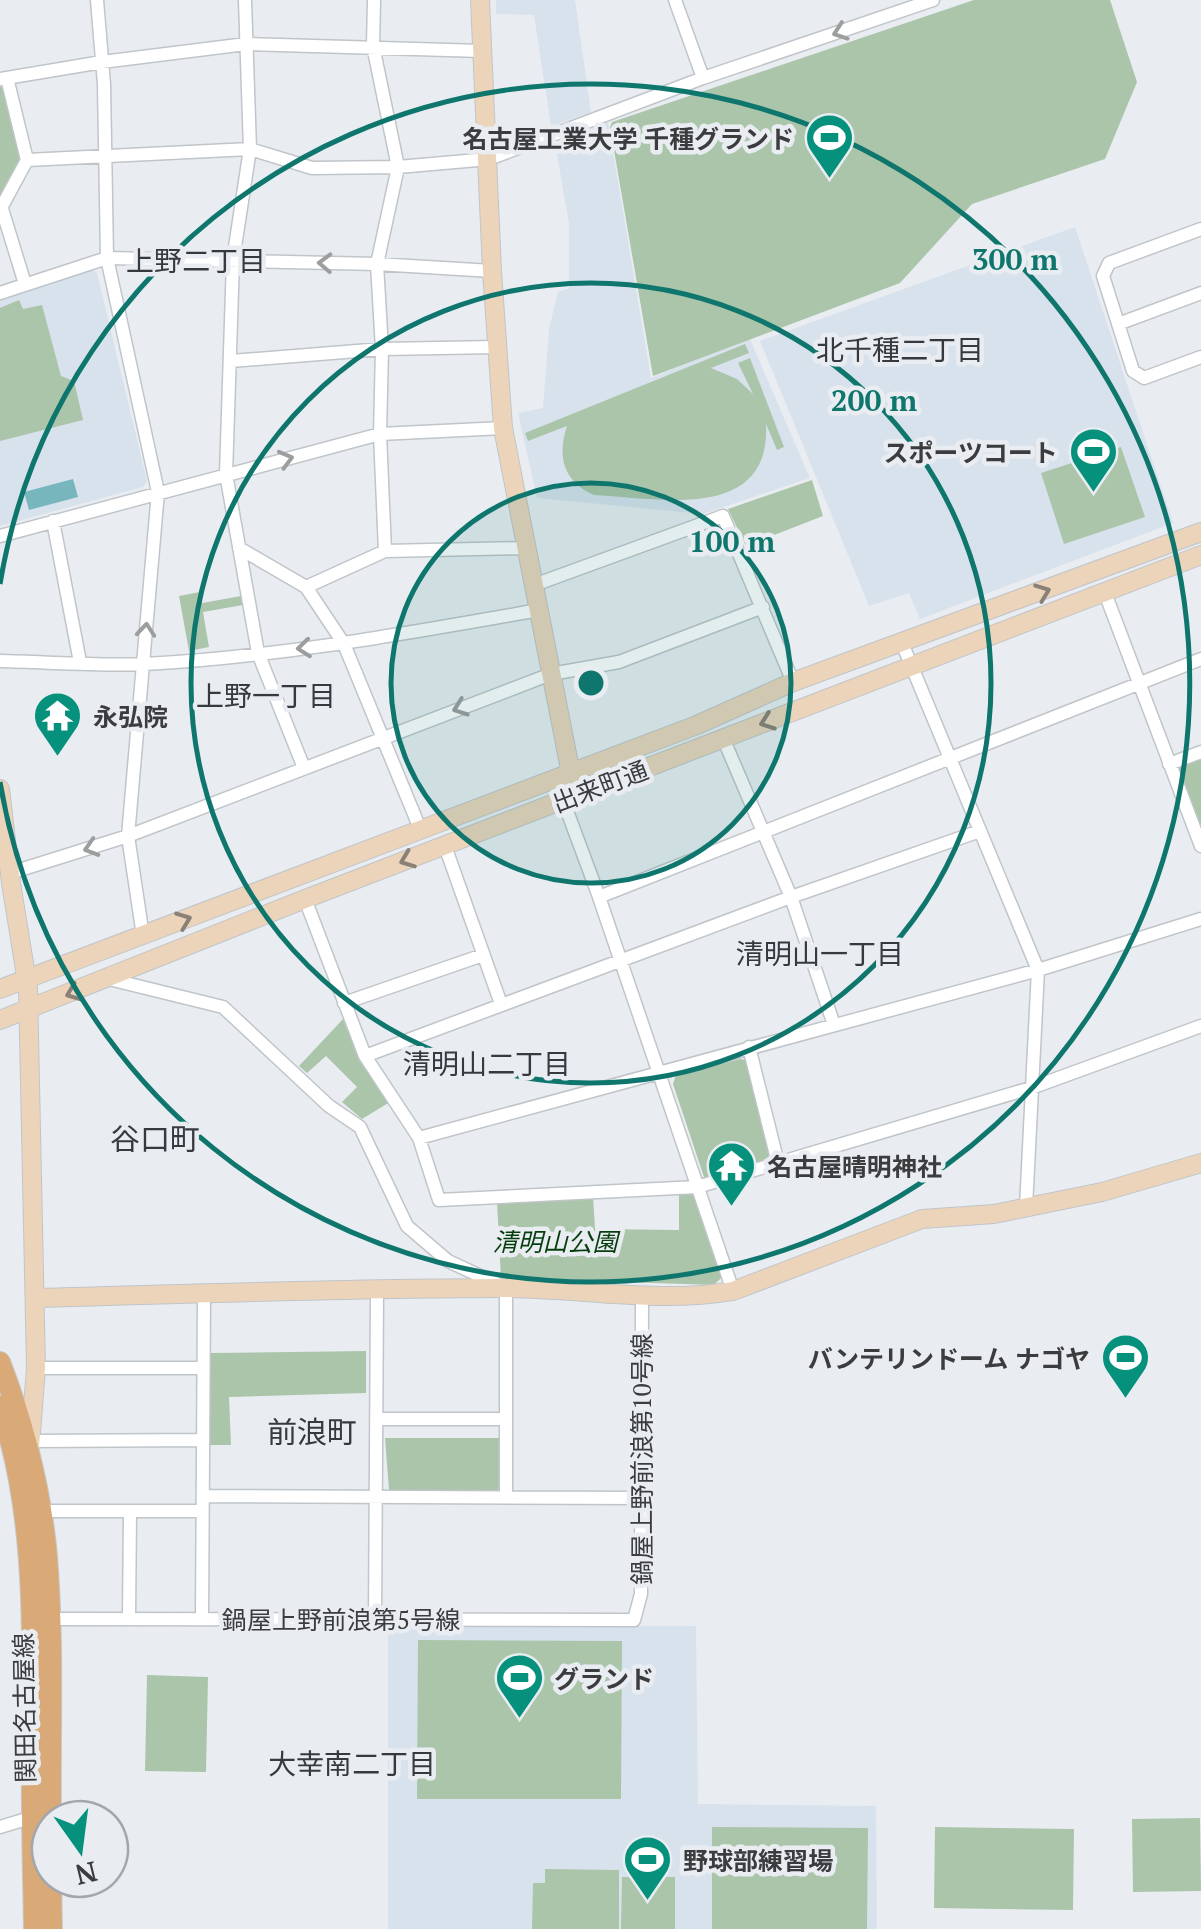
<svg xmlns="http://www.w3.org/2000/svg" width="1201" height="1929" font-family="'PT Serif','Noto Sans JP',serif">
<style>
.built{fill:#d8e2ed}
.green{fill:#abc5aa}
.water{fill:#78b6be}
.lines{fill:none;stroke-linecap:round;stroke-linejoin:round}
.street-casing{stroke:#c0c5c9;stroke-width:15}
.secondary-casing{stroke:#c0c5c9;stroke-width:20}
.primary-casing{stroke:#c8c8c9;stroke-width:22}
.street{stroke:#fff;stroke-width:12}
.secondary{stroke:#ecd4bb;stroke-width:18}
.primary{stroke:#d9aa77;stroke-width:20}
.oneway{stroke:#9c9e9e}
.oneway2{stroke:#8a8076}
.ring{fill:none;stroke:#0f766e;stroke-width:5}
.labels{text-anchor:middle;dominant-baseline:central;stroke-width:9;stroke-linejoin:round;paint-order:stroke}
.poi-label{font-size:25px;font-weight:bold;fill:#3a3c3e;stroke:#e9edf2;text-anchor:start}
.street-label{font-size:25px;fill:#3a3c3e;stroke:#e9edf2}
.park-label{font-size:25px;font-style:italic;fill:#063d0d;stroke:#e9edf2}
.neighbourhood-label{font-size:28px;fill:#363a3e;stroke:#e9edf2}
.quarter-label{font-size:30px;fill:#363a3e;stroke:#e9edf2}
.centre{fill:#0f766e;stroke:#e9edf2;stroke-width:5}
.ring-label{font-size:30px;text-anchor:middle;font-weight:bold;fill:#0f766e;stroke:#e9edf2;stroke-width:9;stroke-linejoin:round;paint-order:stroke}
</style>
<rect width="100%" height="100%" fill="#e9edf2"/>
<path class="built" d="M496,0H575L591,112L551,126L534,15L496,14Z
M608,122L651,378L749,337L810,478L703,514L537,498L518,413L543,408L549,329L558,292L569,288V224L555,143Z
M1075,227L1173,523L920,619L909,593L869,606L760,341Z
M89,268L97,273L147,481L143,487L0,526V300Z
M388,1625L696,1626L698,1804L876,1806L877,1929H388Z"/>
<path class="green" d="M974,0H1110L1137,82L1105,159L972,204L900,283L653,376L610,127L612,122Z
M3,86L23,157L0,205V87Z
M19,300L23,309L42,305L61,376L74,381L83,420L0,441V308Z
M745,344L749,353L711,368L737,379L753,394L738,363L750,358L784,447L777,450L766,424C771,523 658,498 594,495C563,482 557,456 567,426L528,441L525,433Z
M1121,447L1145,517L1064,544L1041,473Z
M812,480L823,516L746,546L728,509Z
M200,592L202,603L241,596L243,605L203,612L209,647L189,651L179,596Z
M1201,759V825L1178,771L1179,767Z
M344,1018L359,1060L390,1102L362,1119L342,1102L357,1087L326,1056L307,1073L299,1066Z
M740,1059L747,1060L770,1157L766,1163L712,1180L704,1177L673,1084L676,1075Z
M679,1193L695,1195L722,1277L714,1285L501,1278L497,1202L593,1197L595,1229L679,1230Z
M366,1351V1393L229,1397L231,1445H208L209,1353Z
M385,1438H499L501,1485L498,1490H389Z
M418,1640L622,1641L621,1799H417Z
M147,1675L208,1677L206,1772L145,1771Z
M1200,1818L1201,1891L1133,1892L1132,1819Z
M712,1827L868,1828L867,1929H712Z
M935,1827L1074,1829L1073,1910L934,1908Z
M545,1869L619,1870V1929H532L533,1883H545Z
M622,1877H675V1929H621Z"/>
<path class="water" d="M73,479L78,497L29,510L24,492Z"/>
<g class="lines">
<defs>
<path id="street" d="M97,0L104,84L107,258L158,492L128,836L143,936
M245,0L250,149L233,260L226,474L258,653L304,768
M675,0L703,78
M0,79L102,62L246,44L482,51
M27,160L250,149L312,168L398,167L489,159L703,78L933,0
M2,209L25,284
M0,210L27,160L7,78
M1201,229L1109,263L1103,276L1133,371L1144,378L1201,357
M0,293L107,258L377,264L492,271
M1118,324L1201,293
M231,361L382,349L496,347
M53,521L80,662
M0,536L380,434L503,428
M239,548L306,587L344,644L421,831
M385,551L526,548
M534,585L723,516L793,682
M306,587L385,551L380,434L382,349L377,264L398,167L373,46L374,0
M1105,593L1201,846
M902,643L1038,970L1026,1207
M0,661C48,662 97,666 145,664C278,657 408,633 539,610
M723,738L791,897L834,1025
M1169,764L1201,752
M563,800L599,897L733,1291
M445,846L501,1004
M10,873L128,836L551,674L619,662L763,607
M599,897L1201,659
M305,899L365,1056L419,1138L439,1200L697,1187L1031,1088L1201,1026
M109,979L223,1007L329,1106L360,1127L407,1226L448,1261L506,1288V1497
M344,1003L483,955
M749,1047L778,1163
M365,1056L791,897L980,831
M419,1138L1038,970L1201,919
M36,1368H202
M376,1419H505
M30,1441L203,1440
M203,1496L641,1498
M41,1511H202
M46,1619L634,1620L641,1594L642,1296
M129,1619L130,1511
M202,1619L204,1294
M375,1620L377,1292
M0,1827L33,1817"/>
<path id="secondary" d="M480,0L492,271L503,428L571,774L568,785
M0,789L11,883L28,988L36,1368L30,1446
M0,989L697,725L793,682L1201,532
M0,1020L305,899L1201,555
M36,1298C191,1294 347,1288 503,1288C579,1288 657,1304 733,1291L922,1219L994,1214L1102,1192L1201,1163"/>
<path id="primary" d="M0,1362C24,1424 41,1490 47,1556C54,1643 50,1732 51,1819
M0,1406C37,1516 32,1632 32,1746C31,1807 33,1868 34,1929
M51,1879L52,1929"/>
</defs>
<use href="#street" class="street-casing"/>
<use href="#secondary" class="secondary-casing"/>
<use href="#primary" class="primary-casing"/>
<use href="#street" class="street"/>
<use href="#secondary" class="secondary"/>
<use href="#primary" class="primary"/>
</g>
<defs><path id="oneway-chevron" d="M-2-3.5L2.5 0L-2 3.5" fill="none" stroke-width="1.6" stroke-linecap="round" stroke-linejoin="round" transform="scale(2.5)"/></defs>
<g class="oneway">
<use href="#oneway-chevron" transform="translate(840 32) rotate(161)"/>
<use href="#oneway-chevron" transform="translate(325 263) rotate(-178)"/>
<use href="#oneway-chevron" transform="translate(286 459) rotate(-15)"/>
<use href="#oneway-chevron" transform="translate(146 630) rotate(-85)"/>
<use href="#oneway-chevron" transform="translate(304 648) rotate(174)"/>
<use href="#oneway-chevron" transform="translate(460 708) rotate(160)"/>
<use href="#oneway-chevron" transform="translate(91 848) rotate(163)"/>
</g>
<g class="oneway2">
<use href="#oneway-chevron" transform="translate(1043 592) rotate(-21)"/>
<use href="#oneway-chevron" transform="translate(767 722) rotate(160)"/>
<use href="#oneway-chevron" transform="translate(407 860) rotate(159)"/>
<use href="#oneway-chevron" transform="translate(184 920) rotate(-21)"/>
<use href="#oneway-chevron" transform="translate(73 993) rotate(159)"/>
</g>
<circle cx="591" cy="683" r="200" fill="#0f766e" fill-opacity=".12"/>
<g class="ring">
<circle cx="591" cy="683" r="200"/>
<circle cx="591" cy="683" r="400"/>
<path d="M0 584A599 599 0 1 1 0 782"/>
</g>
<defs>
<symbol id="stadium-pin" viewBox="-11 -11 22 30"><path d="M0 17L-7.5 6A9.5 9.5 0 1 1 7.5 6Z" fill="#05917b" stroke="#e9edf2"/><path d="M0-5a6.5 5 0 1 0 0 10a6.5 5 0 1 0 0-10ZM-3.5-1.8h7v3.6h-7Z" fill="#fff"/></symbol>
<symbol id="temple-pin" viewBox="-11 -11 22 30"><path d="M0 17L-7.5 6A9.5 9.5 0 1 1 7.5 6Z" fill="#05917b" stroke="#e9edf2"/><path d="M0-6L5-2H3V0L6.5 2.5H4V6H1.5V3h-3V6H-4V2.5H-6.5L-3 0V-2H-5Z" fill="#fff"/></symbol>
</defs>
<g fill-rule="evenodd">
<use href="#stadium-pin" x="802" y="110" width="55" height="75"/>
<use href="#stadium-pin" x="1066" y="424" width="55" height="75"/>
<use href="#temple-pin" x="30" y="688" width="55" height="75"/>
<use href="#temple-pin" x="704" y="1138" width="55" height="75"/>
<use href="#stadium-pin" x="1098" y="1330" width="55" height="75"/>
<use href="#stadium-pin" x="492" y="1650" width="55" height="75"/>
<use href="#stadium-pin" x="620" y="1832" width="55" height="75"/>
</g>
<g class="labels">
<g class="poi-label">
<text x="794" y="138" text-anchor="end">名古屋工業大学 千種グランド</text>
<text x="1058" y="452" text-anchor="end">スポーツコート</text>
<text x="93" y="716">永弘院</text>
<text x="767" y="1166">名古屋晴明神社</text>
<text x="1090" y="1358" text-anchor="end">バンテリンドーム ナゴヤ</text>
<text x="554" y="1678">グランド</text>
<text x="683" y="1860">野球部練習場</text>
</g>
<g class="street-label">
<text transform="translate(600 786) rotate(-21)">出来町通</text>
<text transform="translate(641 1459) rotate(-90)">鍋屋上野前浪第10号線</text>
<text x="341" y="1619">鍋屋上野前浪第5号線</text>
<text transform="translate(24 1708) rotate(-91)">関田名古屋線</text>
</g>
<g class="park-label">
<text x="555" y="1241">清明山公園</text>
</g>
<g class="neighbourhood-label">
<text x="196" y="260">上野二丁目</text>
<text x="900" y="349">北千種二丁目</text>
<text x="266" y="695">上野一丁目</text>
<text x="820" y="953">清明山一丁目</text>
<text x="487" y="1063">清明山二丁目</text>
<text x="352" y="1763">大幸南二丁目</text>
</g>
<g class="quarter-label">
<text x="155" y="1139">谷口町</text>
<text x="312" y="1432">前浪町</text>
</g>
</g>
<circle cx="591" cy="683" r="15" class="centre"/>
<g class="ring-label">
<text x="1015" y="270">300 m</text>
<text x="874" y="411">200 m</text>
<text x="732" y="552">100 m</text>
</g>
<g transform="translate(80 1849) rotate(166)"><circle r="48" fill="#e9edf2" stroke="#a3a6aa" stroke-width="2.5"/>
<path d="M0-8L18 38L0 25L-18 38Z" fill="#05917b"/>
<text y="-15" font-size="28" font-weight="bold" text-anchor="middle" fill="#3a3c3e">N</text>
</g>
</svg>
